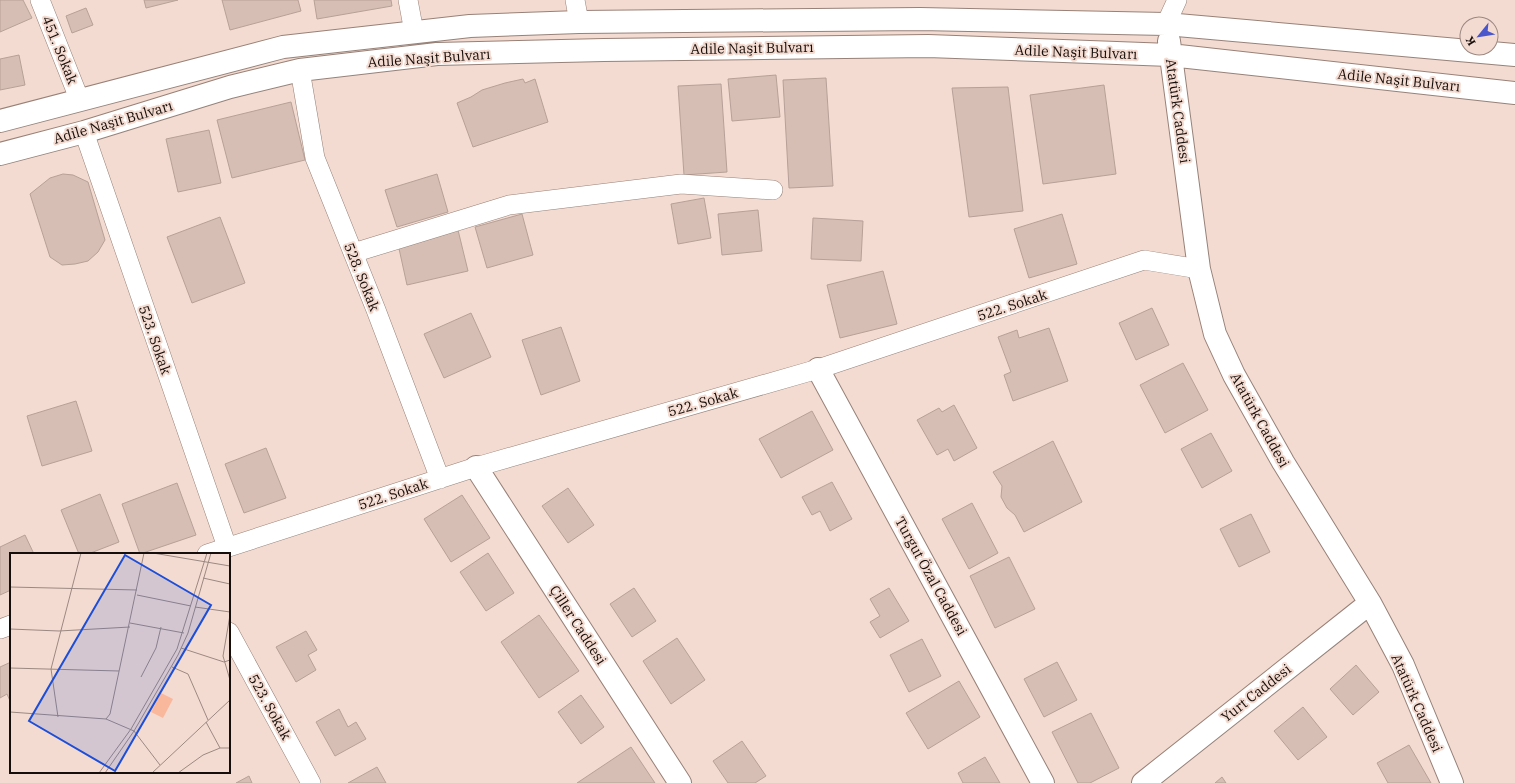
<svg xmlns="http://www.w3.org/2000/svg" width="1515" height="783" font-family="'IBM Plex Serif',serif">
<style>
.building{fill:#d6beb4;stroke:#b7a097}
.lines{fill:none;stroke-linecap:round;stroke-linejoin:round}
.street-casing{stroke:#978178;stroke-width:20}
.secondary-casing{stroke:#978178;stroke-width:24}
.street{stroke:#fff;stroke-width:19}
.secondary{stroke:#fff;stroke-width:22}
.labels{text-anchor:middle;dominant-baseline:central;stroke-width:4;stroke-linejoin:round;paint-order:stroke}
.street-label{font-size:14px;fill:#160e0a;stroke:#f4dbd1}
.inset-road{fill:none;stroke:#9b8981;stroke-width:1}
.view{fill:#1d4ed8;fill-opacity:0.15;stroke:#1d4ed8;stroke-width:2}
.inset-edge{fill:none;stroke:#160e0a;stroke-width:2}
</style>
<rect width="100%" height="100%" fill="#f4dbd1"/>
<path class="building" d="M0,0H23L32,18L0,32Z
M144,0H178L146,8Z
M222,0H298L301,11L230,30Z
M314,0H391L392,6L317,19Z
M86,8L93,25L72,33L66,16Z
M19,55L25,85L0,90V59Z
M776,75L780,117L732,121L728,79Z
M826,78L833,186L789,188L783,80Z
M523,79L525,83L535,79L548,122L473,147L457,103L471,97L482,90L505,83Z
M721,84L727,172L684,175L678,86Z
M1104,85L1116,174L1043,184L1030,95Z
M1008,87L1023,211L969,217L952,88Z
M291,102L305,160L232,178L217,120Z
M209,130L221,183L178,192L166,139Z
M63,174L73,175L88,182L105,240L98,252L88,261L75,264L62,265L50,257L30,194L50,178Z
M437,174L448,212L397,227L385,190Z
M704,198L711,238L678,244L671,204Z
M758,210L762,251L722,255L718,214Z
M522,214L533,255L487,268L475,227Z
M1062,214L1077,264L1029,278L1014,229Z
M220,217L245,283L192,303L167,237Z
M813,218L863,221L861,261L811,259Z
M458,230L468,271L407,285L398,244Z
M883,271L897,324L840,338L827,285Z
M1152,308L1169,345L1136,360L1119,323Z
M471,313L491,357L444,378L424,334Z
M561,327L580,381L541,395L522,340Z
M1049,328L1068,381L1013,401L1004,375L1011,372L998,337L1017,330L1019,338Z
M1183,363L1208,410L1165,433L1140,385Z
M76,401L92,451L42,466L27,416Z
M954,405L977,448L954,461L948,449L937,455L917,420L939,408L942,412Z
M812,411L833,450L781,478L759,439Z
M1211,433L1232,471L1202,488L1181,449Z
M1053,441L1082,502L1024,532L1015,515L1007,508L1001,497L1002,486L993,472Z
M266,448L286,498L244,513L225,464Z
M832,482L852,519L830,531L820,511L812,515L802,497Z
M177,483L196,535L140,554L122,504Z
M568,488L594,525L568,543L542,506Z
M100,494L119,542L88,554H79L61,510Z
M462,495L490,538L451,562L424,519Z
M972,503L998,553L969,569L942,519Z
M1251,514L1270,552L1239,567L1220,529Z
M25,535L34,554H11V590L0,595V547Z
M488,553L514,593L486,611L460,572Z
M1009,557L1035,609L995,628L970,576Z
M634,588L656,621L632,637L610,604Z
M889,588L909,621L880,638L870,622L880,616L870,599Z
M539,615L579,671L539,698L501,642Z
M306,631L317,650L308,655L316,670L296,682L276,647Z
M677,638L705,680L671,704L643,661Z
M922,639L941,676L909,692L890,655Z
M11,662V701H10L7,694L0,698V667Z
M1057,662L1077,700L1044,717L1024,679Z
M1356,665L1379,692L1353,715L1330,689Z
M959,681L980,717L928,749L906,713Z
M581,695L604,727L581,744L558,712Z
M1303,707L1327,737L1298,760L1274,731Z
M339,709L348,727L356,722L366,739L335,756L316,722Z
M1091,713L1119,768L1090,783H1078L1052,732Z
M742,741L766,776L755,783H728L713,761Z
M1409,745L1431,783H1388L1377,763Z
M631,747L655,783H577Z
M985,757L1000,783H963L958,773Z
M377,767L386,783H348Z
M249,776L252,783H236Z
M1222,777L1226,783H1215Z"/>
<g class="lines">
<defs>
<path id="street" d="M40,0L80,101
M408,0L414,32
M575,0L579,22
M1166,24L1177,0
M300,70L315,158L376,310L440,479
M84,132L227,547
M353,253L509,205L681,184L773,190
M207,554L476,467L818,369L1144,260L1199,269
M0,629L11,625
M229,632L311,783"/>
<path id="secondary" d="M1169,41L1199,269L1215,334L1234,375L1283,462L1370,603L1403,665L1452,783
M0,121L283,47L470,26L579,22L920,19L1166,24L1515,55
M0,154L84,132L230,87L300,70L437,54L604,50L928,46L1170,55L1515,93
M818,369L1043,783
M476,467L680,783
M1143,783L1370,603"/>
</defs>
<use href="#street" class="street-casing"/>
<use href="#secondary" class="secondary-casing"/>
<use href="#street" class="street"/>
<use href="#secondary" class="secondary"/>
</g>
<g class="labels">
<g class="street-label">
<text transform="translate(752 48) rotate(-1)">Adile Naşit Bulvarı</text>
<text transform="translate(60 50) rotate(68)">451. Sokak</text>
<text transform="translate(1076 52) rotate(2)">Adile Naşit Bulvarı</text>
<text transform="translate(429 58) rotate(-4)">Adile Naşit Bulvarı</text>
<text transform="translate(1399 80) rotate(6)">Adile Naşit Bulvarı</text>
<text transform="translate(1178 111) rotate(82)">Atatürk Caddesi</text>
<text transform="translate(113 122) rotate(-16)">Adile Naşit Bulvarı</text>
<text transform="translate(362 277) rotate(68)">528. Sokak</text>
<text transform="translate(1012 305) rotate(-18)">522. Sokak</text>
<text transform="translate(155 340) rotate(71)">523. Sokak</text>
<text transform="translate(703 402) rotate(-16)">522. Sokak</text>
<text transform="translate(1260 420) rotate(61)">Atatürk Caddesi</text>
<text transform="translate(393 494) rotate(-18)">522. Sokak</text>
<text transform="translate(931 576) rotate(61)">Turgut Özal Caddesi</text>
<text transform="translate(578 625) rotate(57)">Çiller Caddesi</text>
<text transform="translate(1256 693) rotate(-38)">Yurt Caddesi</text>
<text transform="translate(1417 703) rotate(66)">Atatürk Caddesi</text>
<text transform="translate(270 707) rotate(61)">523. Sokak</text>
</g>
</g>
<g transform="translate(10 553)">
<rect width="220" height="220" fill="#f4dbd1"/>
<path d="M151,140L163,146L153,165L141,159Z" fill="#f9b79c"/>
<path class="inset-road" d="M143,0L220,13M193,25L220,31M0,34L127,37M127,42L181,53M185,54L220,59M220,62L213,103L220,127M120,70L174,80M0,76L49,78L120,74M171,95L214,109L220,107M162,114L178,121L198,167M0,115L109,118M131,124L146,95L151,74M0,159L96,166L124,178L150,212M48,164L41,116L71,0M96,166L100,161L134,0M196,169L210,195M89,220L121,176L167,96L197,0M95,220L124,178L168,102L178,80L201,0M142,220L220,147M168,220L193,202L210,195H220"/>
<path class="view" d="M115,2L201,52L105,218L19,168Z"/>
<rect width="220" height="220" class="inset-edge"/>
</g>
<g transform="translate(1479 36) rotate(240)"><circle r="19" fill="#f4dbd1" stroke="#9b8981"/>
<path d="M0-3L7 15L0 10L-7 15Z" fill="#4a56cb"/>
<text y="-6" font-size="11" font-weight="bold" text-anchor="middle" fill="#160e0a">K</text>
</g>
</svg>
